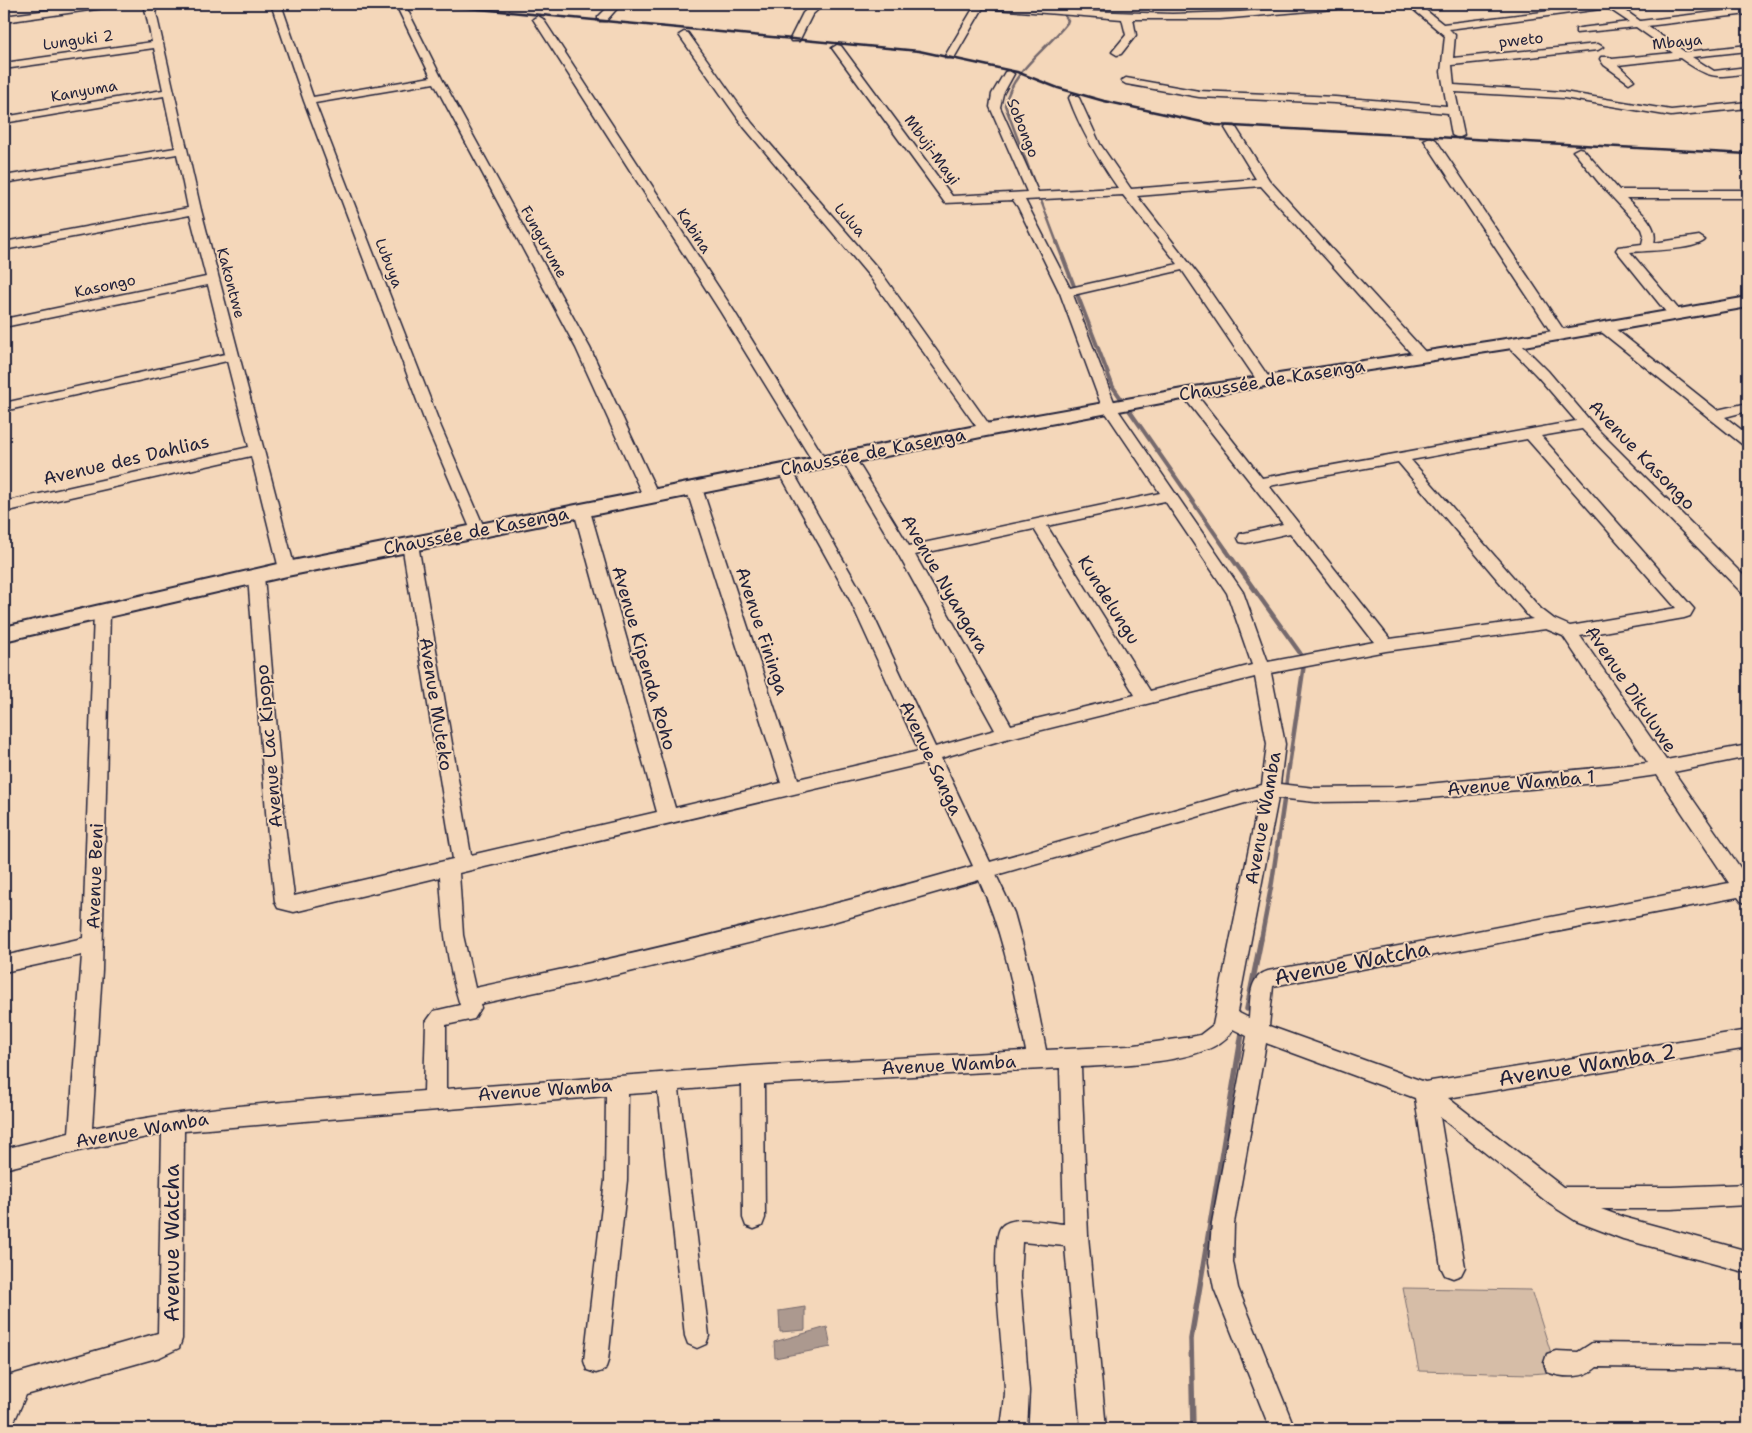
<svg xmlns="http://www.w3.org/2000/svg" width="1752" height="1433" font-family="'Shantell Sans',sans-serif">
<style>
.green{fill:#d6bda7;stroke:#7c7071}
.water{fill:#ac998f;stroke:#75696d}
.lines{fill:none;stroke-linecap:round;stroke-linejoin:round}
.stream-far3{stroke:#75696d;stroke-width:2.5}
.stream-far2{stroke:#75696d;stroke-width:4}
.stream-far1{stroke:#75696d;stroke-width:4.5}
.stream{stroke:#75696d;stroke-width:5.5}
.minor-casing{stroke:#22223b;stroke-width:3}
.major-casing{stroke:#22223b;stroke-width:4}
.minor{fill:#f4d7ba;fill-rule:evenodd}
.major{fill:#f4d7ba;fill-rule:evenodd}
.rail{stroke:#22223b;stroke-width:2.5}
.labels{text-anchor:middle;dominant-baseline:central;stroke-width:4;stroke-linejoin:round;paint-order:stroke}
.far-street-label{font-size:15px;fill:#22223b;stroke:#f4d7ba}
.street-label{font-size:18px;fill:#22223b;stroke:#f4d7ba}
.near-street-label{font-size:21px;fill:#22223b;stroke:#f4d7ba}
</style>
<rect width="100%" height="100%" fill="#f4d7ba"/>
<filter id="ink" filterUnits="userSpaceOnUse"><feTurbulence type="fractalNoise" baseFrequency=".02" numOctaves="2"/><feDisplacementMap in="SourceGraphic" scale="10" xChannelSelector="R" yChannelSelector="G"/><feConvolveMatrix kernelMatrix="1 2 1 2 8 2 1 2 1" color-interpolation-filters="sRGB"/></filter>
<g filter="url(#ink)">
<path class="green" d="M1403,1288L1531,1290L1557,1372L1530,1374L1419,1371Z"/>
<path class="water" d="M805,1307V1330L780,1332L779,1311Z
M827,1327L831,1347L775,1358L774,1342Z"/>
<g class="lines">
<path class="stream-far3" d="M1067,8L1069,4
M1057,243L1005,105C1012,71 1046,50 1067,23L1068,20L1065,17"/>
<path class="stream-far2" d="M1057,242L1113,387L1227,551"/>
<path class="stream-far1" d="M1226,550L1300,653
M1261,940L1272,882L1304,664"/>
<path class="stream" d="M1247,1009L1261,939
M1193,1429L1191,1339L1242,1033"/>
<defs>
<path id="minor" d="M92,4H116L111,7L4,22V16Z
M144,4H154L201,210L295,569L293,573H281L279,569L251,456L4,512V502L249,447L227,361L4,411V403L225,354L208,285L4,327V319L206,277L190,215L4,250V242L188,208L177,154L4,183V176L175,148L164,96L4,123V117L163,90L154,48L4,69V63L152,42Z
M271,4H281L313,97L431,77L397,7L405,5L442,79L590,348L659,496L656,499L651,501L643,496L576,348L434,83L315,103L441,427L486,532L478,537L473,535L427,427L304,101Z
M611,4H621L606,21H598V17Z
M813,4H824L812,15L799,41H791L790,39L803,13Z
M967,4H1001L1086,11L1172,14L1239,12L1329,4H1361L1356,7L1220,19H1133L1136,35L1121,54L1117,55L1112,52L1126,35L1122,19L983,8L954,58H946L945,56L974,7Z
M1407,4H1418L1443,24L1550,11V8L1554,7L1621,4L1619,6L1640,21L1748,8V14L1647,26L1685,52L1748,45V51L1692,57L1714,71L1748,67V73C1713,78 1710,79 1680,58L1618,65L1634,80L1629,83L1604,65L1600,59L1601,57H1609L1612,59L1673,53L1636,27L1576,33V29L1580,28L1629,22L1608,8L1449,29L1455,35L1453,58L1598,44L1603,47L1598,50L1452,65L1454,85L1564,92L1671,110L1748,102V108L1671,116L1564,98L1455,92L1464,135L1458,138L1452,135L1448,113L1335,103L1199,97L1126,84L1121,81L1126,78L1199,91L1335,97L1447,106L1441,72L1445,36Z
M538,16L543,19L734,311L827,462L825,465L820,466L813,462L720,311L533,19Z
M684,32L688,33L752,123L880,271L993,430L991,433H981L870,277L744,127L679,35Z
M837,45L841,46L952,196L1027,192L990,107L992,94L1005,72L1009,71L1014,74L1003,94L1000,107L1038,192L1118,188C1098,159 1081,131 1069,98L1070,96L1074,95L1079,98L1100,144L1131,189L1256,179L1225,128L1227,126H1235L1269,180L1427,354L1429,357L1427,360H1417L1261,186L1137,196L1200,277L1272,382L1270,385H1260L1182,270L1073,295L1116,407L1243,592L1268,662L1374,642L1290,533L1246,543L1240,542L1238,538L1240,534L1283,524L1183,396L1181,393L1183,390H1193L1262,478L1576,421L1538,377L1505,343L1507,340H1517L1548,371L1598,430L1748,580V594L1742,593L1582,429L1541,436L1694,609L1690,616L1684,618L1580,636L1666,760L1748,745V757L1674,772L1748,879V904L1741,901L1738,897L1273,986L1269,1026L1425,1082L1748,1030V1048L1448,1098L1563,1187H1671L1748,1184V1205L1671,1209H1601L1623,1217L1748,1251V1273L1623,1239L1576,1221L1551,1205L1440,1117L1465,1267L1461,1275L1453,1278L1445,1275L1441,1267L1415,1098L1266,1043L1234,1223L1233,1262L1238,1288L1295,1429H1270L1214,1288L1209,1262L1212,1223L1247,1036L1233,1029C1217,1064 1115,1065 1081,1067L1088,1236L1106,1429H1081L1065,1246L1022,1242L1020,1277L1029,1391L1027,1429H1001C1002,1416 1005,1403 1005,1391C1005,1363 988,1244 1001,1227C1011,1214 1049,1223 1064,1224L1060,1068L764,1084L765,1218L762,1226L754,1229L746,1226L743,1218L742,1085L679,1090L709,1336L706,1344L697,1348L688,1344L685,1336L658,1092L628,1094L627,1180L608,1361L605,1370L596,1373L587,1370L584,1361L605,1180L606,1096L184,1131L182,1339L179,1348L160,1357L26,1395L13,1424L4,1427V1377L158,1333L162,1134L83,1150L4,1169V1149L69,1133L82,955L4,972V956L83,938L94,611L96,607H108L110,611L102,970L92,1128C201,1105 313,1100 424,1091L426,1022L434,1011L460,1005C446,959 443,925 440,877L294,912L278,908L275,902L267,825L248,576L250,572H262L264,576L285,825L294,896L453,859L402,544L404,540H416L418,544L471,855L657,812L574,511L577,508L582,506L590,511L675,808L781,783L686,488L689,485H699L702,488L798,779L919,751L850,600L778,470L780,467L785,465L792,470L866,600L935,747L995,730L897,552L840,456L842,453H852L909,546L1160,493L1102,407L1060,293L1018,207L1013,200L945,203L832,48ZM1123,195L1178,264L1070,288L1025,200ZM1527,439L1676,608L1570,626L1554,619L1541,609L1411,460ZM1398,462L1529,617L1533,619L1390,639L1269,486ZM1165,501L1227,593L1252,665L1150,691L1047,526ZM1034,529L1135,695L1011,725L915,555ZM1546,629L1563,636L1648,763L1396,787L1315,788L1280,784L1285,744L1271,673L1386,651ZM1255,677L1267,744L1262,785L990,862L941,758L1006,739ZM925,763L973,866C808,913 643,953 475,988L463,935L459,873ZM1657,775L1729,883L1268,971C1248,977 1251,999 1249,1018L1237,1012L1278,798L1315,802L1396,801L1609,782ZM1259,799L1213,1025L1200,1035L1191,1037L1128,1046L1046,1050L1031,975L1014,913L996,875ZM979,880C1004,934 1014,992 1026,1051L753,1066L446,1089V1025L474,1019L481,1008L480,1004L621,974L826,924Z
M1430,137L1436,140L1567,335L1565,338L1560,339L1553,335L1424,140Z
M1579,148L1583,149L1619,190H1748V198H1626C1638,210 1659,224 1654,243L1699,236L1705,240C1696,250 1645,251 1630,252L1680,311L1682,314L1680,317H1670L1616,250L1618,247L1642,244L1644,235L1642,229L1600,184L1575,153L1573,151Z
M1604,323L1609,324L1717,410L1748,403V411L1725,417L1748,435V446L1743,445L1599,330L1597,327L1599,324Z
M1592,1343L1748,1345V1369L1597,1367C1584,1379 1563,1378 1547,1372L1544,1363L1547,1354L1556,1351L1578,1352Z"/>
<path id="major" d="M1748,297V307L1512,348L1188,398L986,436L287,576L4,641V627L287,562L986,424L1188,388L1512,338Z"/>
</defs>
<use href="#minor" class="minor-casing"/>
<use href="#major" class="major-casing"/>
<use href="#minor" class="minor"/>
<use href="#major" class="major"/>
<path class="rail" d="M426,4L919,51L1017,72L1058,88L1104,101L1216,125L1748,154"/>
</g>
</g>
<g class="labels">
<g class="far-street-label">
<text transform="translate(78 40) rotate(-8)">Lunguki 2</text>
<text transform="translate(1521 40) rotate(-6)">pweto</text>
<text transform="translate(1677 42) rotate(-6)">Mbaya</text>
<text transform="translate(84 91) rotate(-10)">Kanyuma</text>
<text transform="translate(1023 128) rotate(68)">Sobongo</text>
<text transform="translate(932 150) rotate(54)">Mbuji-Mayi</text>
<text transform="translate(850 220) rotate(49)">Lulua</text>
<text transform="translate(694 231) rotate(57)">Kabina</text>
<text transform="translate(544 242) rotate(61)">Fungurume</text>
<text transform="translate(389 263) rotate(69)">Lubuya</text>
<text transform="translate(231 283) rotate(75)">Kakontwe</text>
<text transform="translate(105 286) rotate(-12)">Kasongo</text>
</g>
<g class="street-label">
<text transform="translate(1272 380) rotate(-9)">Chaussée de Kasenga</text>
<text transform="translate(873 452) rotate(-11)">Chaussée de Kasenga</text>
<text transform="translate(1642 455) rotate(46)">Avenue Kasongo</text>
<text transform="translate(126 460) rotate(-13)">Avenue des Dahlias</text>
<text transform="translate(476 531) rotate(-11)">Chaussée de Kasenga</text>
<text transform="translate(945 584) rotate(60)">Avenue Nyangara</text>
<text transform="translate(1109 600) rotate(58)">Kundelungu</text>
<text transform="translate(762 631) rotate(72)">Avenue Fininga</text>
<text transform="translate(644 658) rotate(74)">Avenue Kipenda Roho</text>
<text transform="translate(1631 689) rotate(56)">Avenue Dikuluwe</text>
<text transform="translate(436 704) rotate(81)">Avenue Muteko</text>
<text transform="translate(269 746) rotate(-95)">Avenue Lac Kipopo</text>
<text transform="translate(931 758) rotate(65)">Avenue Sanga</text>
<text transform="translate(1521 783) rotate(-5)">Avenue Wamba 1</text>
<text transform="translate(1263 818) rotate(-80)">Avenue Wamba</text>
<text transform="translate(95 876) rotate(-88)">Avenue Beni</text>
<text transform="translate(949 1065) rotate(-3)">Avenue Wamba</text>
<text transform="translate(545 1090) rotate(-4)">Avenue Wamba</text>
<text transform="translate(142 1130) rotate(-10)">Avenue Wamba</text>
</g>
<g class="near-street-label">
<text transform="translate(1352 963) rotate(-11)">Avenue Watcha</text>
<text transform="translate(1587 1065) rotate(-9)">Avenue Wamba 2</text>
<text transform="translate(172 1243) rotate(-90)">Avenue Watcha</text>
</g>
</g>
<rect width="1752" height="1433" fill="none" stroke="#f4d7ba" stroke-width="20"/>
<rect x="10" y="10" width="1732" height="1413" fill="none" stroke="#22223b" stroke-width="2" filter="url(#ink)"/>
</svg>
